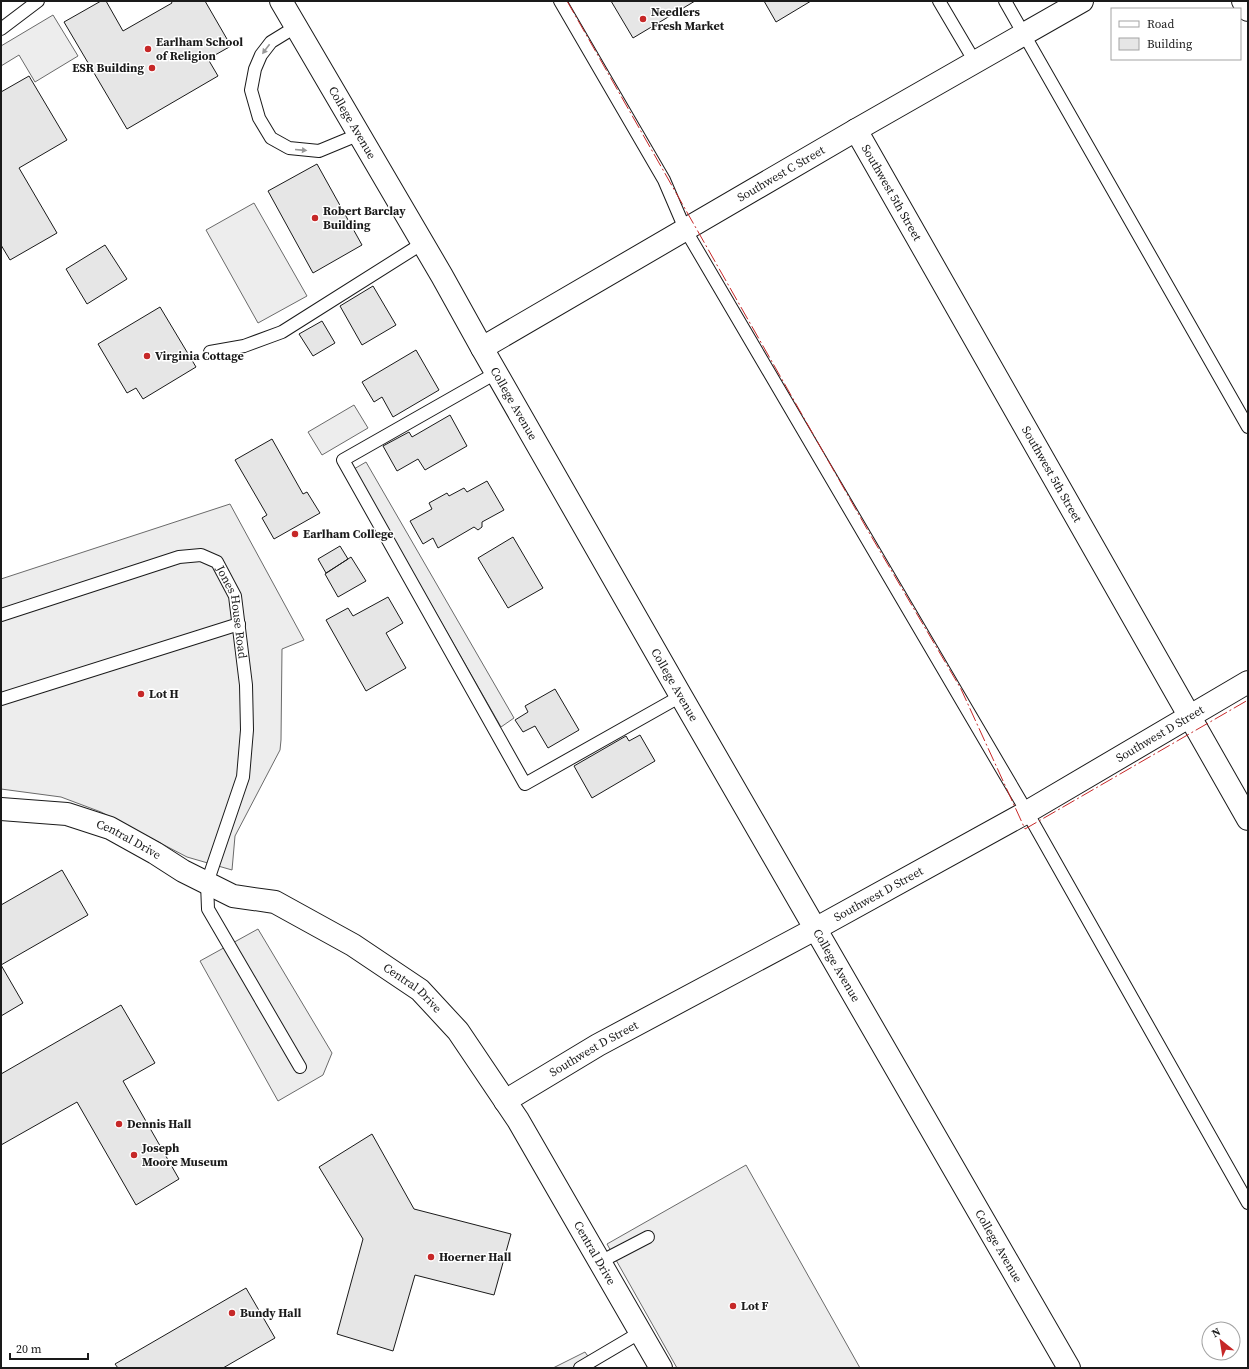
<svg xmlns="http://www.w3.org/2000/svg" width="1249" height="1369" font-family="'Source Serif 4',serif">
<style>
.built{fill:#ededed;stroke:#6a6a6a}
.building{fill:#e6e6e6;stroke:#1a1a1a}
.lines{fill:none;stroke-linecap:round;stroke-linejoin:round}
.service-casing{stroke:#1a1a1a;stroke-width:14}
.minor-casing{stroke:#1a1a1a;stroke-width:24}
.service{stroke:#fff;stroke-width:12}
.minor{stroke:#fff;stroke-width:22}
.power{stroke:#c62828;stroke-width:1;stroke-dasharray:14 3 2 3;stroke-linecap:butt}
.oneway{fill:#989898}
.poi-dot{fill:#c62828;stroke:#fff;stroke-width:1.5}
.labels{text-anchor:middle;dominant-baseline:central;stroke-width:3;stroke-linejoin:round;paint-order:stroke}
.poi-label{font-size:12px;font-weight:bold;fill:#1a1a1a;stroke:#fff;text-anchor:start}
.street-label{font-size:12px;fill:#1a1a1a;stroke:#fff}
</style>
<rect width="100%" height="100%" fill="#fff"/>
<path class="built" d="M53,15L78,56L35,82L19,55L1,66V46Z
M254,203L307,296L258,323L206,230Z
M354,405L368,428L322,455L308,432Z
M366,462L514,718L501,727L354,469Z
M230,504L304,640L282,649L281,740L280,750L235,836L232,870L187,857L101,812L61,797L1,789V579Z
M258,929L332,1053L323,1075L278,1101L200,961Z
M746,1165L860,1368H677L607,1244Z
M585,1352L596,1368H553Z"/>
<path class="building" d="M101,1H106L123,31L172,3L171,1H205L231,46L208,59L218,76L127,129L64,22Z
M611,1H695L633,38Z
M764,1H811L776,22Z
M29,76L67,140L19,168L57,233L10,260L1,245V92Z
M317,164L362,245L313,273L268,191Z
M105,245L127,279L87,304L66,269Z
M373,286L396,325L362,345L340,306Z
M160,307L196,367L143,399L136,388L127,393L98,344Z
M322,321L335,343L313,356L299,334Z
M416,350L439,390L393,417L382,397L374,402L362,382Z
M450,415L467,446L425,470L418,459L397,471L383,446L409,432L412,437Z
M272,439L303,494L307,492L320,513L274,539L262,518L267,515L235,460Z
M487,481L504,510L482,522V527L478,530L474,527L438,548L433,538L423,544L410,521L432,509L429,503L447,493L449,496L464,488L467,492Z
M513,537L543,588L508,608L478,558Z
M340,546L348,559L326,573L318,559Z
M351,557L366,581L338,597L325,574Z
M388,597L403,623L386,633L406,668L366,691L326,620L348,608L353,616Z
M555,689L579,730L548,748L535,726L523,732L515,720L528,712L525,706Z
M640,735L655,761L592,798L574,766L626,736L629,741Z
M62,870L88,915L1,965V905Z
M1,965L23,1003L1,1016Z
M121,1005L155,1063L123,1081L179,1179L136,1205L77,1102L1,1145V1074Z
M372,1134L414,1209L511,1234L494,1295L415,1275L393,1351L337,1334L363,1239L319,1167Z
M246,1288L275,1338L223,1368H118L115,1364Z"/>
<g class="lines">
<defs>
<g id="service">
<path d="M560,1L664,180L685,229L1027,812L1248,1203"/>
<path d="M939,1L975,62"/>
<path d="M1005,1L1248,427"/>
<path d="M297,26L271,42L261,55L255,69L251,90L259,118L271,138L289,148L319,151L360,134"/>
<path d="M1,29L38,1"/>
<path d="M210,352L244,346L282,332L423,243"/>
<path d="M496,373L343,460L525,784L681,696"/>
<path id="s1" d="M1,615L179,557L201,555L217,562L235,596L246,685L247,730L243,777L207,883L208,909L300,1067"/>
<path d="M1,699L239,624"/>
<path d="M600,1262L648,1237"/>
<path d="M580,1368L641,1332"/>
</g>
<g id="minor">
<path id="s2" d="M281,1L442,276L482,348L681,696L1069,1368"/>
<path d="M1243,1L1248,10"/>
<path id="s3" d="M856,130L1248,819"/>
<path id="s4" d="M482,348L856,130L1082,1"/>
<path id="s5" d="M1,809L67,814L110,828L155,853L183,871L233,896L275,902L353,945L420,990L458,1031L518,1120L661,1368"/>
<path id="s6" d="M505,1101L598,1045L815,929L1027,812L1248,682"/>
</g>
</defs>
<use href="#service" class="service-casing"/>
<use href="#minor" class="minor-casing"/>
<use href="#service" class="service"/>
<use href="#minor" class="minor"/>
<path class="power" d="M567,1L867,529L961,689L1025,829L1248,700"/>
</g>
<defs><path id="oneway-solid" d="M-6-.8H1V-3.2L6.5 0L1 3.2V.8H-6Z"/></defs>
<g class="oneway">
<use href="#oneway-solid" transform="translate(266 49) rotate(127)"/>
<use href="#oneway-solid" transform="translate(301 150) rotate(5)"/>
</g>
<g class="poi-dot">
<circle cx="643" cy="19" r="4"/>
<circle cx="148" cy="49" r="4"/>
<circle cx="152" cy="68" r="4"/>
<circle cx="315" cy="218" r="4"/>
<circle cx="147" cy="356" r="4"/>
<circle cx="295" cy="534" r="4"/>
<circle cx="141" cy="694" r="4"/>
<circle cx="119" cy="1124" r="4"/>
<circle cx="134" cy="1155" r="4"/>
<circle cx="431" cy="1257" r="4"/>
<circle cx="733" cy="1306" r="4"/>
<circle cx="232" cy="1313" r="4"/>
</g>
<g class="labels">
<g class="poi-label">
<text x="651" y="12">Needlers<tspan x="651" dy="14">Fresh Market</tspan></text>
<text x="156" y="42">Earlham School<tspan x="156" dy="14">of Religion</tspan></text>
<text x="144" y="68" text-anchor="end">ESR Building</text>
<text x="323" y="211">Robert Barclay<tspan x="323" dy="14">Building</tspan></text>
<text x="155" y="356">Virginia Cottage</text>
<text x="303" y="534">Earlham College</text>
<text x="149" y="694">Lot H</text>
<text x="127" y="1124">Dennis Hall</text>
<text x="142" y="1148">Joseph<tspan x="142" dy="14">Moore Museum</tspan></text>
<text x="439" y="1257">Hoerner Hall</text>
<text x="741" y="1306">Lot F</text>
<text x="240" y="1313">Bundy Hall</text>
</g>
<g class="street-label">
<text stroke="none"><textPath href="#s2" startOffset="141">College Avenue</textPath></text>
<text stroke="none"><textPath href="#s4" startOffset="346">Southwest C Street</textPath></text>
<text stroke="none"><textPath href="#s3" startOffset="72">Southwest 5th Street</textPath></text>
<text stroke="none"><textPath href="#s2" startOffset="465">College Avenue</textPath></text>
<text stroke="none"><textPath href="#s3" startOffset="396">Southwest 5th Street</textPath></text>
<text stroke="none"><textPath href="#s1" startOffset="280">Jones House Road</textPath></text>
<text stroke="none"><textPath href="#s2" startOffset="789">College Avenue</textPath></text>
<text stroke="none"><textPath href="#s6" startOffset="751">Southwest D Street</textPath></text>
<text stroke="none"><textPath href="#s5" startOffset="133">Central Drive</textPath></text>
<text stroke="none"><textPath href="#s6" startOffset="427">Southwest D Street</textPath></text>
<text stroke="none"><textPath href="#s2" startOffset="1113">College Avenue</textPath></text>
<text stroke="none"><textPath href="#s5" startOffset="457">Central Drive</textPath></text>
<text stroke="none"><textPath href="#s6" startOffset="103">Southwest D Street</textPath></text>
<text stroke="none"><textPath href="#s2" startOffset="1437">College Avenue</textPath></text>
<text stroke="none"><textPath href="#s5" startOffset="781">Central Drive</textPath></text>
</g>
</g>
<rect width="1249" height="1369" fill="none" stroke="#1a1a1a" stroke-width="4"/>
<rect x="1111" y="8" width="130" height="52" fill="#ffffff" stroke="#a3a3a3"/>
<rect x="1119" y="21" width="20" height="6" fill="#ffffff" stroke="#a3a3a3"/>
<text x="1147" y="28" font-size="12" fill="#1a1a1a">Road</text>
<rect x="1119" y="38" width="20" height="12" fill="#e6e6e6" stroke="#a3a3a3"/>
<text x="1147" y="48" font-size="12" fill="#1a1a1a">Building</text>
<g transform="translate(1221 1341) rotate(330)"><circle r="19" fill="#ffffff" stroke="#a3a3a3"/>
<path d="M0-3L7 15L0 10L-7 15Z" fill="#c62828"/>
<text y="-6" font-size="11" font-weight="bold" text-anchor="middle" fill="#1a1a1a">N</text>
</g>
<path d="M10 1353v6h78v-6" fill="none" stroke="#1a1a1a" stroke-width="2"/>
<text x="16" y="1353" font-size="12" fill="#1a1a1a" stroke="#ffffff" stroke-width="3" paint-order="stroke">20 m</text>
</svg>
